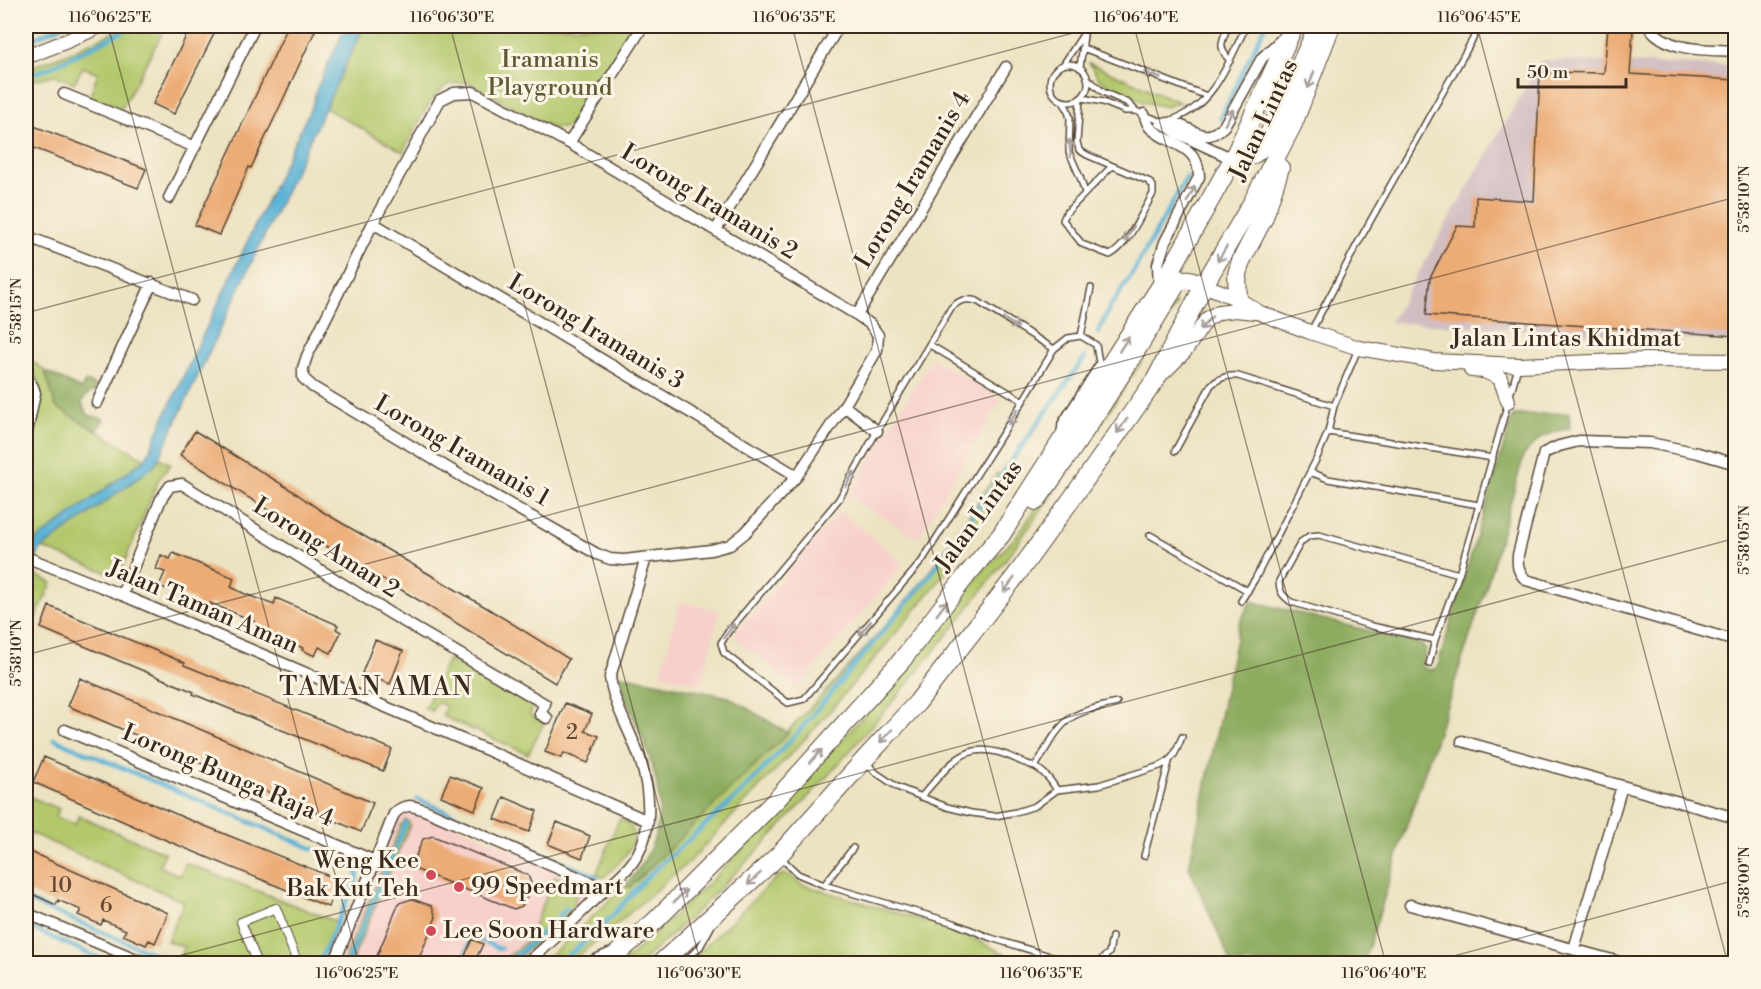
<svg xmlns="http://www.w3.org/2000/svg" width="1761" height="989" font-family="'Libre Bodoni',serif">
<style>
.built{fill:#f7d0cb}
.industrial{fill:#d2bec2}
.green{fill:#b3c86c;stroke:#777945;stroke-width:1.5}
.forest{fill:#8eac60;stroke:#646b3f;stroke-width:1.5}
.water{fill:#57b0d5;stroke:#496d7a;stroke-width:1.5}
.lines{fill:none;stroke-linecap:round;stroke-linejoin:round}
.stream{stroke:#57b0d5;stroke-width:4.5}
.building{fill:#ecac76}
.service-casing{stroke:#564637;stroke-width:8}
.pedestrian-casing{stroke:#564637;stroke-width:10}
.minor-casing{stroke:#564637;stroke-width:13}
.tertiary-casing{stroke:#564637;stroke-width:16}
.trunk-casing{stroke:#564637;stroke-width:20}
.service{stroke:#fff;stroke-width:5}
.pedestrian{stroke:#fff;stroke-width:8}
.minor{stroke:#fff;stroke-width:10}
.tertiary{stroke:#fff;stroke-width:14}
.trunk{stroke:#fff;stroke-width:18}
.oneway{stroke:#a79f9a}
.ticks{fill:none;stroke:#3b2a1e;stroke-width:1.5;stroke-opacity:0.45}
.poi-dot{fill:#d1495b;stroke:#fcf5e5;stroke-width:2}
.labels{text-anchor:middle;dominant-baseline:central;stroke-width:6;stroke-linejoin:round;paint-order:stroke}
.number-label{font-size:21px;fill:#674a34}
.park-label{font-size:24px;fill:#5f5935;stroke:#fcf5e5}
.street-label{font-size:24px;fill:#3b2a1e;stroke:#fcf5e5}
.poi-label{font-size:24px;fill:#3b2a1e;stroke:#fcf5e5;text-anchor:start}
.neighbourhood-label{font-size:26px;letter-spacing:1.5px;fill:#3b2a1e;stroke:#fcf5e5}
.neatline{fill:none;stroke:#3b2a1e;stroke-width:2}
.ticks-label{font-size:15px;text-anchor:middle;fill:#3b2a1e}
</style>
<rect width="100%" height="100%" fill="#fcf5e5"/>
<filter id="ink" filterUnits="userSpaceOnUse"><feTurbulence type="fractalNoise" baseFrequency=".0167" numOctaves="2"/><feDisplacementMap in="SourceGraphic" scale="12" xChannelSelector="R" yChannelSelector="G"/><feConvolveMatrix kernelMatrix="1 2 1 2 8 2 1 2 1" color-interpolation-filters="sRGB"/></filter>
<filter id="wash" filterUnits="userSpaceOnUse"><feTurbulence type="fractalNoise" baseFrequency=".008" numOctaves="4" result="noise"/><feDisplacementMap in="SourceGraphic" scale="24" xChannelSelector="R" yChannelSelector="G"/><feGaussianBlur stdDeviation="1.35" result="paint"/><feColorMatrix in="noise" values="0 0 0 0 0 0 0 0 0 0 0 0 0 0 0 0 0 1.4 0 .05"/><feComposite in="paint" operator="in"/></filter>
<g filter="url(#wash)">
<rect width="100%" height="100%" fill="#ece3c2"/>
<path class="built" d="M932,358L1002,400L918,538L848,496Z
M840,511L904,564L797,689L733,636Z
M680,601L720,611L701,684L661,674Z
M407,805L605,889L526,963L334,964L394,814Z"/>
<path class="industrial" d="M1541,60L1735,66V342L1390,322Z"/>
<path class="green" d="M126,26H166L122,108L89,98L98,73L83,67L74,83L54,75L26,82V68C61,58 93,42 126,26Z
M364,26H633L575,123C567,128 561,129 552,128L467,82C460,83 454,83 448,85C430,94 413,134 403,152L325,108Z
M1089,63L1179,102L1167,107L1144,102L1110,86L1099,79Z
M1175,302L1176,305C1030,548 850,773 641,963L622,964L715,877L775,814L882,695L981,573L1016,537L1101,416Z
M26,357L45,371L56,407L145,459L30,545L26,543V465L41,397C41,383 37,374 26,366Z
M159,458L171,464L159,479L122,568L117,572L111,574L42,548L154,466Z
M997,473L1013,481L935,586L880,652L817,726L691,860L611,929L569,963L540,964L560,947L625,886L630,887C733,786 838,687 928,574C953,542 974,506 997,473Z
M30,572L52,583L26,639V582Z
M448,659L533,706L530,715L544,723L528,754L442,716L446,706L437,702L432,711L425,708Z
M26,795L59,809L56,817L75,824L79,816L165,853L159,866L180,876L186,863L337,922L319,963H177L184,947L167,941L184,902L26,831Z
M619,819C654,832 618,865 603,878L596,875Z
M406,820L409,822L410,825L351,963H343L401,825Z
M783,874L791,876L800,884L955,930L1005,954L1032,963H691L698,953L777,877Z
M555,876L571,882L576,897L573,909L544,937L512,963H500L528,940Z"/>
<path class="forest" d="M45,371L81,389L86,381L96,386L95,391C87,393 85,396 82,403C89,422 91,413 104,419L97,431L56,407Z
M1569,413L1570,428C1546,434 1540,435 1524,455L1486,588L1402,840L1364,963H1231L1189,867L1239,624L1251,601L1421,644L1426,649L1422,665C1425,670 1429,671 1435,669L1438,665L1513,415Z
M620,675L729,697L788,733L630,887L625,886C671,835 665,791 640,732C632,713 623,695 620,675Z"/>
<path class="water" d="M346,26H364L159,458L154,466L40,550L26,582V555L30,545L145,459L149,452L166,413L314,101L316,90Z"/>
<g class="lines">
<path class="stream" d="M26,42L61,26
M26,75L47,69L134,26
M1220,119L1265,26
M1098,333L1110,307L1134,271L1187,177
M54,739L354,866L358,875L319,964
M417,799L597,877
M26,900L178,964
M26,926L113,964
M347,964L406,823
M461,964L472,937L501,949
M506,964L540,935L567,908
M558,964L598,931L649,875L739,795L800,730L931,574L1085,357"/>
</g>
<g id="blocks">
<path class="building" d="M191,26H218L174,114L153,104Z
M288,26H303L315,31L251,168L249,167L219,235L195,225Z
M1608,26H1614L1633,31L1630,74L1736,80V336L1426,315L1430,278L1457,226L1475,227L1476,197L1534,201L1540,72L1604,73Z
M26,123L146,169L138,188L26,145Z
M195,431L291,490L323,512L487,608L569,659L555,683L410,595L326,546L180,455Z
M173,553L234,578L231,587L245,594L274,605L276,598L338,625L336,629L341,632L331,653L319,647L315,656L302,650L303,648L254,626V621L210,603L208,610L194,605L196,601L159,586L165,572L156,569L161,555L170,559Z
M49,606L185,663L184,665L392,749L383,771L193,694L194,692L41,628Z
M375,640L403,651L390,684L362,673Z
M80,678L373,803L361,832L68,706Z
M565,703L592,714L585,731L599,736L588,763L564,753L561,758L545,752Z
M44,757L185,818L339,880L328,907L175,844L33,782Z
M450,775L484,788L475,810L441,796Z
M504,797L537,811L529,832L495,819Z
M557,822L590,836L582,858L548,844Z
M433,836L528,875L532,886L522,906L514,909L417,870L414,860L423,839Z
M26,850L168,913L155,943L149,940L146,945L123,935L126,930L103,920L101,925L78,915L81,910L58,900L56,905L26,891Z
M412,899L432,906L436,917L417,963H374L399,903Z
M472,939L483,944L474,963H462Z"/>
</g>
</g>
<g filter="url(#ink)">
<use href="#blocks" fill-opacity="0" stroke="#564637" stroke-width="1.5"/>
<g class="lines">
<defs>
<path id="service" d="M1228,26C1222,42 1217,46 1230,61
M1475,26C1489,33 1505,30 1520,26
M1083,48L1207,96
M1050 83a19 19 0 1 1 38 0a19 19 0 1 1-38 0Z
M1063,65L1084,33L1087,26
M1080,68L1084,35
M1087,78L1103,92L1128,103L1136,111L1162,122
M1082,98L1103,102L1125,111H1136
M1080,99L1077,142L1079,150L1087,155L1148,181L1153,186V194C1142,212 1129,245 1110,255L1082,244L1063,220L1066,213L1112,166
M1063,102L1067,108L1070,118L1069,152L1080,177L1085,193
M1171,120C1213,107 1229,62 1246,26
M26,261L35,240
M1311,331L1359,241L1479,28
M1081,336L1091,288
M930,345L1023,401
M1054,349L977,301C965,298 959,300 951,308L877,431L839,499L728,632L721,643L724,653L788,703L804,699L922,561L1023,401L1054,349L1068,338L1081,336L1096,345L1099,363L1061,423L1060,432
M1328,432L1493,458
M1175,451L1211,385C1220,378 1226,375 1238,376L1334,406L1358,349
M1310,472L1328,479L1479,505L1518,367
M1150,535L1248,591
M1241,601L1255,579L1316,460L1328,432L1334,406
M1435,640L1372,626L1291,602C1283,596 1279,592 1279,581L1301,542L1309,536L1319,535L1459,574
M1429,664L1435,640L1459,574L1479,505
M867,763L875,772L897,787L947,807L971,813L995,816L1016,812L1035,806L1057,790L1099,785L1160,766C1175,759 1176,751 1182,737
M1035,767C1045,751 1054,732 1068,720C1080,710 1101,707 1117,703
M921,797C953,761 967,735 1018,760C1023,763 1030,764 1035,767C1045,772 1051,781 1057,790
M1144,856L1169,762
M780,857L798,874L824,885L954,923L991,938L1076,964
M824,885L853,848
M681,964L700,947L711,927
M1096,964L1109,953L1112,937"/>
<path id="pedestrian" d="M258,964L241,922L276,908L298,964"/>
<path id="minor" d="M1648,26C1669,53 1705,49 1736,51
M473,92L569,143L857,315L870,324L878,335L877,350L844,406L797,476L745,533L730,545L711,550L624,560L610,559L597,554L483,489L313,387L303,378V368L307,356L373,223L440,100L454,93Z
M64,94L195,147
M1144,114C1146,120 1148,127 1153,130C1172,146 1199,145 1199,177L1165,242L1158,264L1159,286
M1161,123C1166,123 1171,123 1176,124C1197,130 1204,145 1224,126L1262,58L1286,35
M1164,124L1177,133L1233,159
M569,143L643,26
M169,198L255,26
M373,223L797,476
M716,230L839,26
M26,236L192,300
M857,315L1006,67
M26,376L33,387L35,393L26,437
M97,403L152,283
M844,406L877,431
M1736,464L1698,453L1650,443L1579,441L1559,446L1544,453L1518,555C1517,566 1518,572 1526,580L1736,641
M26,557L122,595L487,750L648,821
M122,595L161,499L170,486L182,484L391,614L545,704L540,714L547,718
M65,730L375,861
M1462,741L1736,818
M1410,905L1627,964
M26,913L148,964
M1574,949L1622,786
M334,964L394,814C405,802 413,806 427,811L605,889
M526,964C551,943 573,921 596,898C607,887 622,876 632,863C653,835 651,795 641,762C632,733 614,707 610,677L646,558
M587,964L609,954"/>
<path id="tertiary" d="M26,57L67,41L100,26
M1204,285L1238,299L1260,313L1310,332L1359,348L1434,361L1518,365L1645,360L1736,361
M1471,370L1484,371L1500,378L1508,401
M1164,372L1185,351L1207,319L1219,312L1235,310L1255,312"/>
<path id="trunk" d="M1233,159C1249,157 1256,156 1265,143L1318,26
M1238,299L1237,274L1241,261L1264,217L1280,168
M1036,501C1087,431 1133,357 1177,283C1186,276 1194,282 1204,285
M605,964L654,922L776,800L902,660L966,576L1001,535L1171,270L1233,159L1294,26
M660,964L778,856L864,760L917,703L1018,573L1073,497L1156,379L1204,285L1252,203L1293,124L1331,26"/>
</defs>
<use href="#service" class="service-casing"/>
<use href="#pedestrian" class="pedestrian-casing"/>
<use href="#minor" class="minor-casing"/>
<use href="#tertiary" class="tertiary-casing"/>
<use href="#trunk" class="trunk-casing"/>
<use href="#service" class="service"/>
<use href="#pedestrian" class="pedestrian"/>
<use href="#minor" class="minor"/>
<use href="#tertiary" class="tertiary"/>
<use href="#trunk" class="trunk"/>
</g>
<defs><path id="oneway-shaft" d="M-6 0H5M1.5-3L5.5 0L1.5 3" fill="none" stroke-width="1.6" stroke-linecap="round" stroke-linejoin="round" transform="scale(1.5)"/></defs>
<g class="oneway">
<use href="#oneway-shaft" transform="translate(1152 75) rotate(-159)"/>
<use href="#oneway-shaft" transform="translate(1311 80) rotate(110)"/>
<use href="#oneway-shaft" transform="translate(1229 117) rotate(-61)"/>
<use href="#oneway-shaft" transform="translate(1070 148) rotate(-95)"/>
<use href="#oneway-shaft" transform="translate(1191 194) rotate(-62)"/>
<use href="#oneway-shaft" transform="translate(1129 234) rotate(122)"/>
<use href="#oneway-shaft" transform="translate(1222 254) rotate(121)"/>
<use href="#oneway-shaft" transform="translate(1011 323) rotate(32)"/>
<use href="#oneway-shaft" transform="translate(1206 323) rotate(133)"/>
<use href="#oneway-shaft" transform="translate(1124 344) rotate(-58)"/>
<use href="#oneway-shaft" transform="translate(1013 417) rotate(122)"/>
<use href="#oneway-shaft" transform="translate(1122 426) rotate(125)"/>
<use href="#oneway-shaft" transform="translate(850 479) rotate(-61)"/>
<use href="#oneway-shaft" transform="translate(1009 585) rotate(127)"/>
<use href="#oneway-shaft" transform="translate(942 608) rotate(-53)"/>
<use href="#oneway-shaft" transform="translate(865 628) rotate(130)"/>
<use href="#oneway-shaft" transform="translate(729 631) rotate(-54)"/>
<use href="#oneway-shaft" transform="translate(886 736) rotate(133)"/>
<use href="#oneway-shaft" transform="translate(816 756) rotate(-48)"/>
<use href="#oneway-shaft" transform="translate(754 879) rotate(137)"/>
<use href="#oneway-shaft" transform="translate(680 896) rotate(-45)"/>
</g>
</g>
<path class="ticks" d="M108,26L359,964M450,26L701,964M792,26L1043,964M1134,26L1386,964M1477,26L1728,964M26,313L1099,26M26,655L1736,197M149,964L1736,538M1424,964L1736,880"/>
<g class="poi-dot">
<circle cx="431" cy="875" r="6"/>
<circle cx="459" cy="887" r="6"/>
<circle cx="431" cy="931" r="6"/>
</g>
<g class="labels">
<g class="number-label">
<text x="572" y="733">2</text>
<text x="61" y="886">10</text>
<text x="106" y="906">6</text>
</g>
<g class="park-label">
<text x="550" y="60">Iramanis<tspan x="550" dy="28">Playground</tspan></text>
</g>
<g class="street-label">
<text transform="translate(1264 120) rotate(-65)">Jalan Lintas</text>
<text transform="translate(913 180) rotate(-59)">Lorong Iramanis 4</text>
<text transform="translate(709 202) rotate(31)">Lorong Iramanis 2</text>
<text transform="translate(596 332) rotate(31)">Lorong Iramanis 3</text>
<text x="1566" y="339">Jalan Lintas Khidmat</text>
<text transform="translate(462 451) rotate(30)">Lorong Iramanis 1</text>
<text transform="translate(979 516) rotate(-54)">Jalan Lintas</text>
<text transform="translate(326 548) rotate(32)">Lorong Aman 2</text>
<text transform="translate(203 607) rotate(23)">Jalan Taman Aman</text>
<text transform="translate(228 776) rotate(23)">Lorong Bunga Raja 4</text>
</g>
<g class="poi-label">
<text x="419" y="861" text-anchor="end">Weng Kee<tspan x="419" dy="28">Bak Kut Teh</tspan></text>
<text x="471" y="887">99 Speedmart</text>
<text x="443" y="931">Lee Soon Hardware</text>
</g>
<g class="neighbourhood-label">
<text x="376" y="687">TAMAN AMAN</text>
</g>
</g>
<rect width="1761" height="989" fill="none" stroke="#fcf5e5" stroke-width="66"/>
<path d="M1518 78v9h108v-9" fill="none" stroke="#3b2a1e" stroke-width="3"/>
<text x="1527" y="78" font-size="18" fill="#3b2a1e" stroke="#fcf5e5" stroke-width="4.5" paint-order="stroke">50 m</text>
<rect x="33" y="33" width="1695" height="923" class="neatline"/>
<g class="ticks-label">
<text x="110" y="22">116°06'25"E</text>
<text x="452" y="22">116°06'30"E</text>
<text x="794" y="22">116°06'35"E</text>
<text x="1136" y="22">116°06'40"E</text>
<text x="1479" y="22">116°06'45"E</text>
<text transform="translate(1744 199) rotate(-90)" y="5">5°58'10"N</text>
<text transform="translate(16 311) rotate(-90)" y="5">5°58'15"N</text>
<text transform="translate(1744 540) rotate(-90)" y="5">5°58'05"N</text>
<text transform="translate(16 653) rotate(-90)" y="5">5°58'10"N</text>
<text transform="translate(1744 882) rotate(-90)" y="5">5°58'00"N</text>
<text x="357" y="978">116°06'25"E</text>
<text x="699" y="978">116°06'30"E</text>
<text x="1041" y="978">116°06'35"E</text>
<text x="1384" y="978">116°06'40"E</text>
</g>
</svg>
